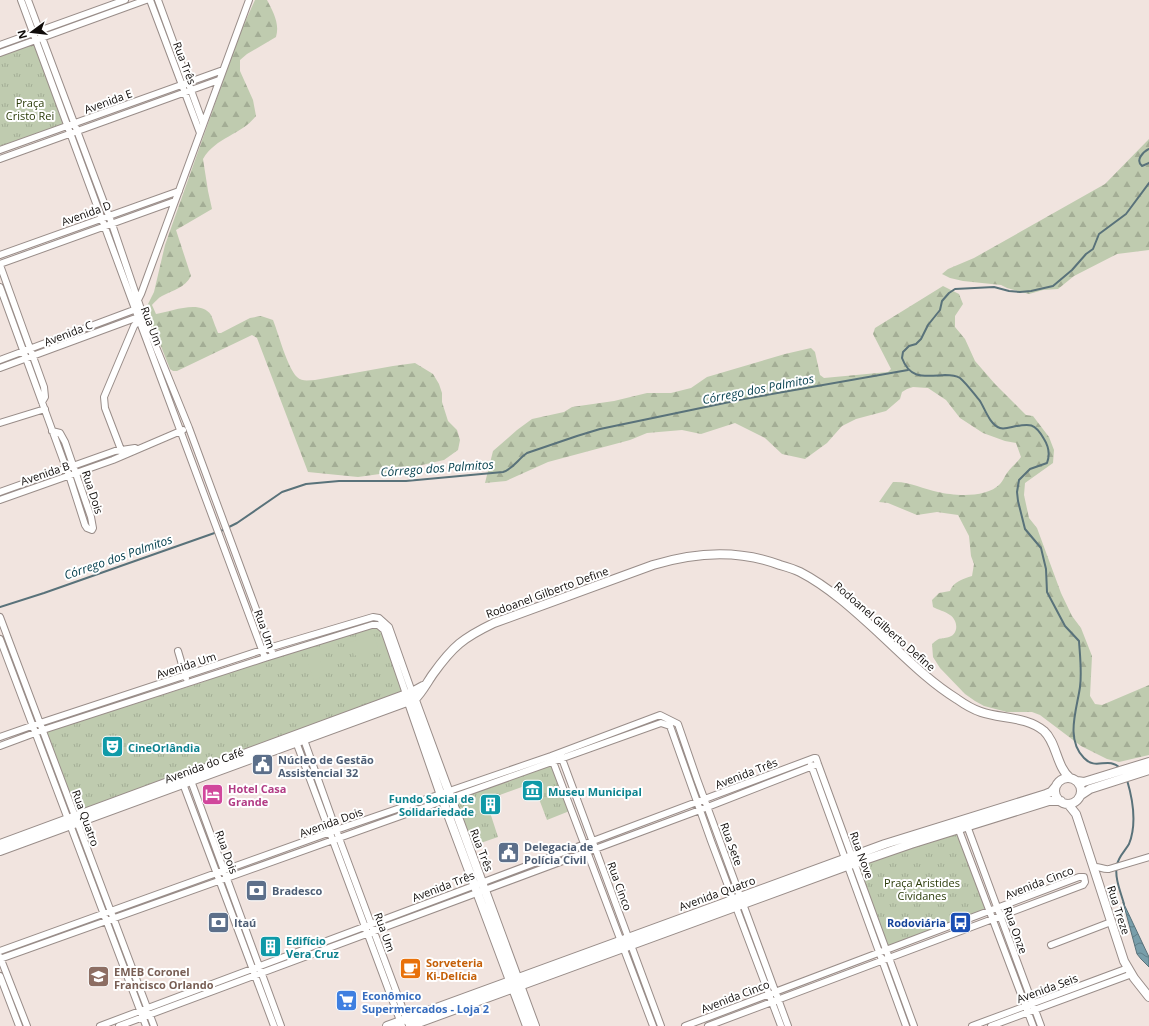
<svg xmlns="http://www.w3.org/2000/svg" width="1149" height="1026" font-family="'Open Sans',sans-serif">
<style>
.forest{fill:url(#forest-firs)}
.park{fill:url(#park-tufts)}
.garden{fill:#bfcbaf}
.water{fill:url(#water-waves);stroke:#59727a}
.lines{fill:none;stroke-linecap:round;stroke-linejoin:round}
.stream{stroke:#59727a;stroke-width:2}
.street-casing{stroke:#998d89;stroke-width:8}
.secondary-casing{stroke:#998d89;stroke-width:10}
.street{stroke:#fff;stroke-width:6}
.secondary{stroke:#fff;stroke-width:8}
.labels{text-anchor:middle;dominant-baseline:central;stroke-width:4;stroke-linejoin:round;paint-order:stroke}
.street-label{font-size:11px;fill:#100c0a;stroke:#fff}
.park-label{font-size:11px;fill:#2b3b09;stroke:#fff}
.culture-label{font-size:11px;font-weight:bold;fill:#0d838f;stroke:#fff;text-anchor:start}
.service-label{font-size:11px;font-weight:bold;fill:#4e5e75;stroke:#fff;text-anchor:start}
.hotel-label{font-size:11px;font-weight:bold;fill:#b23c85;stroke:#fff;text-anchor:start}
.transit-label{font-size:11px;font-weight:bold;fill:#164399;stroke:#fff;text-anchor:end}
.food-label{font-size:11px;font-weight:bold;fill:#c56008;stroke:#fff;text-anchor:start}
.education-label{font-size:11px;font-weight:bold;fill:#785e54;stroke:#fff;text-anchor:start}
.shop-label{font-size:11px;font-weight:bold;fill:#366cbe;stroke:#fff;text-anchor:start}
.water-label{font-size:12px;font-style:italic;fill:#07414f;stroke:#fff}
</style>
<defs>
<pattern id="forest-firs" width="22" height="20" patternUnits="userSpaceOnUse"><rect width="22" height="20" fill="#bfcbaf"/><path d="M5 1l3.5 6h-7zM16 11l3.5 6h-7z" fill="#a3ad95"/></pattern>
<pattern id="park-tufts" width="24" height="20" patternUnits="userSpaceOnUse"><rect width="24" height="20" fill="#bfcbaf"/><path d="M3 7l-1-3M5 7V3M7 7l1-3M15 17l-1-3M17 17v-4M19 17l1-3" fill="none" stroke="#a3ad95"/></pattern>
<pattern id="water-waves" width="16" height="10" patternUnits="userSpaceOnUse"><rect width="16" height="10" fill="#789eaa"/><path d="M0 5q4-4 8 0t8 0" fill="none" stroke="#617f89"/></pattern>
</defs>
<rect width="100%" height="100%" fill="#f1e4df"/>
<path class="forest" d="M255,0H267C273,12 280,23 276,37L247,54L240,60V71L253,100L256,116C241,135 216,137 203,159L208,191L212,209L176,230L191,276C185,288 173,290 162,296C158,298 155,302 152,305L156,314C171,312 200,299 211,315C212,317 216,328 218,333H221L250,318L261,316L273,320C279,335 287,367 297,377C302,382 309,380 315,380L393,366L415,363L433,374L439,384L442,393V402L448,421L457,430L460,440L458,450L444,460L387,473L358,477L308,472L257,338L252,335L177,371H173L170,369L151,321L147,306L154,292L165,245L240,33Z
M1149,139V250L1117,254L1074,276L1058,289L1043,290L1029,294L1007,288L1001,285L963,281L950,278L942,274L948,269L974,258L1105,184Z
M943,286L959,294L963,304L955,316V327L965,339L975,361L995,384L1026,415L1033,416L1049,437L1054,450L1053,463L1025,483L1024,495L1029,518L1037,528L1061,593L1072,616L1081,628L1092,656L1090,696L1095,704L1102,705L1149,685V755L1119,762L1107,759L1081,746L1040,715L1032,712H1007L984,706L975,701L965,694L940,668L933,657L932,644C941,636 939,640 949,637C959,634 958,620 950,615C945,611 938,610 933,607L932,600L939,593L950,591C954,581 963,579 972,576L974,564L971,556L969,536L958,515L937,512L917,515L888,503L879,502L893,482C909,481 923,489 938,492C955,496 987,498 1000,484C1003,481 1004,477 1007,473C1011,467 1016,464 1021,457L1016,443L1005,441L983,433L960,418L946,400L928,388L913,387L907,389L902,392L900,399L886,411L856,419L842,426L827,443L805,459L782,454L765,438L735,423L701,434L682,430L647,433L630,440L548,462L506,481L485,483L493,451L517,430L532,419L564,412L572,407L614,401L647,393H671L691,388L707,377L785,354L811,348L815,352L820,375L824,378L888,372L891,369L873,334L875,328Z"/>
<path class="park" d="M36,40L68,126L0,150V53Z
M380,626L405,694L76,812L46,732L203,682L265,659L334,637Z
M553,762L572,810L547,820L533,783L486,800L498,837L469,847L451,798Z
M959,830L990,911L886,950L854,864Z"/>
<path class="garden" d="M374,635L378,648L354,656L350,642Z
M320,660L325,676L314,680L308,664Z"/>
<path class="water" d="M1123,902L1149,957V967L1141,959L1137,954Z"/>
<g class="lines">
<path class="stream" d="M1149,149C1143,152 1135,160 1142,166L1149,163
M0,607L44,593L223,530L237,523L282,492L306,484L339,481H406L503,472C513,469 518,459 527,453L577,436L600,429L744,399L908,370
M1120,768C1108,756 1096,771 1084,758C1065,739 1077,709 1080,687C1082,672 1080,656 1079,641L1065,626L1047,592L1046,569L1041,548L1025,529L1018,501L1017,492L1019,480L1030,469L1047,463C1050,455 1049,447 1044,439C1035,423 1030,423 1012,427C1008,428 1003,429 1000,428C990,425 985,409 980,401C974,394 967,384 960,378C955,375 950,375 945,375C925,376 910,380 902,358L903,352L909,346L916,344L921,339L928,325L940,310L942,301L949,293L955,289L994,287L1009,291L1020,292L1031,291L1053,286L1072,270L1086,254L1093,249L1099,234L1126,214L1149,183
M1124,904C1121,893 1114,877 1117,865C1118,857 1125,851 1129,844C1137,824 1133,800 1127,780"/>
<defs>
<path id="street" d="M21,0L138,317L265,658
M28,0L112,224L143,315L189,428L273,655
M150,0L200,133
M158,0L203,123
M0,45L125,0
M0,53L146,0
M0,150L223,70
M0,159L219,80
M0,255L179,191
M0,264L175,201
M0,265L44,387L45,397L42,402
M0,287L66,468L69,475L85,525L87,528L92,530L93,528L91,517L65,442L60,433L52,431
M137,302L141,294L249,0
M0,360L139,308
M0,368L141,316
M0,423L45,409
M123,455L105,408L104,397L134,326L139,320L141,319
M0,492L115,451L135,448
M0,500L113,460L183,430
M0,617L154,1026
M0,639L146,1026
M178,651L186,678
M0,737L40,723L262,650L373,617L379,618L389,627L412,692
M303,737L339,838L408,1023
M295,739L402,1026
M0,746L43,730L265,658L372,625H378L384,630L406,694
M561,756L661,1026
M552,759L653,1026
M811,765L906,1026
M190,778L281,1026
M182,781L274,1026
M966,823L1041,1026
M957,825L1033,1026
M1094,867C1099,866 1103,870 1109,869L1149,857
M1051,945L1111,922
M0,951L336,830L551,756L660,715L678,724L697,779L788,1026
M0,957L27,1026
M0,959L661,723L670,726L711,841L781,1026
M0,976L19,1026
M100,1026L814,758H816L818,764L914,1026
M119,1026L700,810L818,764
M685,1026L1079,877H1084L1085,882L1083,885L708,1026
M972,1026L1128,968
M991,1026L1132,974"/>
<path id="secondary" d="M413,695L535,1026
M407,697L443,801L527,1026
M1055 791a13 13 0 1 1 26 0a13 13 0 1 1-26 0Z
M1077,781L1084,782L1149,762
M1081,795L1090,789L1149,770
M1068,804L1076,814L1079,823L1124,961L1134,978L1149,997
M0,844L412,692L423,686
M0,851L415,699C421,694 428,681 433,674C453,646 463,638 494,623L653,565C695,552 738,549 780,565C787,567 794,569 800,572C829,587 855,611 879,633C904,656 928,681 957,699C964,704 972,709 981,712C1001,719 1026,716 1044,731C1057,743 1056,766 1070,778
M387,1026L885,844L1046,794L1051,792L1056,786
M410,1026L847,866L911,844L1049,801H1061"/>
</defs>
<use href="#street" class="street-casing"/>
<use href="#secondary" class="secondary-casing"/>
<use href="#street" class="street"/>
<use href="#secondary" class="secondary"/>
</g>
<defs>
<symbol id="theatre-square" viewBox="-11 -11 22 22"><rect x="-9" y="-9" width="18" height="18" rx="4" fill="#0f9aa8" stroke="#fff"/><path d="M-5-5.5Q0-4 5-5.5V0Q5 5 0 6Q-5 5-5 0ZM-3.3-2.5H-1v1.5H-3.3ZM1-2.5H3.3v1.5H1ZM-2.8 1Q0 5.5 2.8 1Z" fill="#fff"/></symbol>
<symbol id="civic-square" viewBox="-11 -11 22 22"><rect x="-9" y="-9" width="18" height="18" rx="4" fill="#5c6f8a" stroke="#fff"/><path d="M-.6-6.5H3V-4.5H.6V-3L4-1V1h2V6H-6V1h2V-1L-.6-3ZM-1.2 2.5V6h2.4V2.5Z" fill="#fff"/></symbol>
<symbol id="museum-square" viewBox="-11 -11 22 22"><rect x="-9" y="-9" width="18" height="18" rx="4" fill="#0f9aa8" stroke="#fff"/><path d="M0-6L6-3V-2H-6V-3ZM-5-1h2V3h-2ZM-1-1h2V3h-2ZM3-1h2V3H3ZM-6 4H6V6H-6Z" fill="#fff"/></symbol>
<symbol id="hotel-square" viewBox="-11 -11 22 22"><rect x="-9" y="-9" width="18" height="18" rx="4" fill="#d1479c" stroke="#fff"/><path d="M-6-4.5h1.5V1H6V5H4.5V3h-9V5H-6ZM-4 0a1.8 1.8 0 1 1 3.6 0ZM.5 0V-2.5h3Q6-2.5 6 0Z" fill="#fff"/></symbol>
<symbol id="building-square" viewBox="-11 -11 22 22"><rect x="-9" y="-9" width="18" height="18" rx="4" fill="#0f9aa8" stroke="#fff"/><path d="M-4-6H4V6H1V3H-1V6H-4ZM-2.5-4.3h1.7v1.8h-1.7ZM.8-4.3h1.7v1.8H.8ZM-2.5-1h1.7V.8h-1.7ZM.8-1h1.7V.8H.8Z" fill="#fff"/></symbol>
<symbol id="bank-square" viewBox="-11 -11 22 22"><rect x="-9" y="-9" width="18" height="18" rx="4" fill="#5c6f8a" stroke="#fff"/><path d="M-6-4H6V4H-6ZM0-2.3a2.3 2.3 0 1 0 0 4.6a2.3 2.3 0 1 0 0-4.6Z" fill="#fff"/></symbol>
<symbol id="bus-square" viewBox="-11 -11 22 22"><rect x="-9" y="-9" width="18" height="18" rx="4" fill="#1a4fb4" stroke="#fff"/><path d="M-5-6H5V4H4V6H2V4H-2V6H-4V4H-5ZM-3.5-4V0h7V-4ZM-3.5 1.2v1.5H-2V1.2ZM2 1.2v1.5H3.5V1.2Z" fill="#fff"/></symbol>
<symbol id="cafe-square" viewBox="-11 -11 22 22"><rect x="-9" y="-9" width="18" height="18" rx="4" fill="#e8710a" stroke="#fff"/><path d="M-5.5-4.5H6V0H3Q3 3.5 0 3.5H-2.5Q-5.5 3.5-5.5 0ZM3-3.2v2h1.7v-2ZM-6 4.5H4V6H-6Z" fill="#fff"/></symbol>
<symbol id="school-square" viewBox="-11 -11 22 22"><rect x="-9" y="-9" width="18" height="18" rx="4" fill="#8d6e63" stroke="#fff"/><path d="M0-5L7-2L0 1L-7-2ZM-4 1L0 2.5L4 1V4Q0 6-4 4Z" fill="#fff"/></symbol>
<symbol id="supermarket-square" viewBox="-11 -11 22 22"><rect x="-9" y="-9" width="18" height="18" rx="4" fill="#3f7fe0" stroke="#fff"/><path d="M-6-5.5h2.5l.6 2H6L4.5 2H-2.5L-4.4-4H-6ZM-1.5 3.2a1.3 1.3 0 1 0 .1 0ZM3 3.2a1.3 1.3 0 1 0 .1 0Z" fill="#fff"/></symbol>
</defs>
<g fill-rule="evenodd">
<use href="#theatre-square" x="100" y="734" width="25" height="25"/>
<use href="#civic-square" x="250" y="752" width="25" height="25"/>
<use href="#museum-square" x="520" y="778" width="25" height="25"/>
<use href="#hotel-square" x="200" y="782" width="25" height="25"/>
<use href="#building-square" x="478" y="792" width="25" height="25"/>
<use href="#civic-square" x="496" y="840" width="25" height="25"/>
<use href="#bank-square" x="244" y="878" width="25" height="25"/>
<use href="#bank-square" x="206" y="910" width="25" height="25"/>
<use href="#bus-square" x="948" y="910" width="25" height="25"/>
<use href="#building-square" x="258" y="934" width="25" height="25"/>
<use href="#cafe-square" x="398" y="956" width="25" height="25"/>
<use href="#school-square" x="86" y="964" width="25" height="25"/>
<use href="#supermarket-square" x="334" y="988" width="25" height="25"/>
</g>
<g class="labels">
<g class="street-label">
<text transform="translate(185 63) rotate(69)">Rua Três</text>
<text transform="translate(108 101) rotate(-20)">Avenida E</text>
<text transform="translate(86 213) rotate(-20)">Avenida D</text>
<text transform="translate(152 326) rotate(69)">Rua Um</text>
<text transform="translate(68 333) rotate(-21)">Avenida C</text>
<text transform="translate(45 473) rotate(-19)">Avenida B</text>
<text transform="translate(93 492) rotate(72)">Rua Dois</text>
<text transform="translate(547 592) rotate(-20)">Rodoanel Gilberto Define</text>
<text transform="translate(885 626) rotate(41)">Rodoanel Gilberto Define</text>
<text transform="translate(265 629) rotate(70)">Rua Um</text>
<text transform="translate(186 665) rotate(-18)">Avenida Um</text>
<text transform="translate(204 765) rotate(-20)">Avenida do Café</text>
<text transform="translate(746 773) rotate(-21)">Avenida Três</text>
<text transform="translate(86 818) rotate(70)">Rua Quatro</text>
<text transform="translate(331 822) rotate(-20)">Avenida Dois</text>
<text transform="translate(732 844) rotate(70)">Rua Sete</text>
<text transform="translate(482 850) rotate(69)">Rua Três</text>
<text transform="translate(227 852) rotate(70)">Rua Dois</text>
<text transform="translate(862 855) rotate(70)">Rua Nove</text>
<text transform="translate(1039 882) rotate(-21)">Avenida Cinco</text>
<text transform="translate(443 886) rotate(-21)">Avenida Três</text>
<text transform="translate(620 886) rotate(70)">Rua Cinco</text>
<text transform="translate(717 893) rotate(-20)">Avenida Quatro</text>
<text transform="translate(1119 910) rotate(72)">Rua Treze</text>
<text transform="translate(1016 930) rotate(70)">Rua Onze</text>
<text transform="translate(385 932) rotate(70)">Rua Um</text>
<text transform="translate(1047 988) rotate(-20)">Avenida Seis</text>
<text transform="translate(735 996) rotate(-21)">Avenida Cinco</text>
</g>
<g class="park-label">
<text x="30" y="102">Praça<tspan x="30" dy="13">Cristo Rei</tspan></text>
<text x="922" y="882">Praça Aristides<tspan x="922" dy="13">Cividanes</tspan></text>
</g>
<g class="culture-label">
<text x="128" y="747">CineOrlândia</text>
<text x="548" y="791">Museu Municipal</text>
<text x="474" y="798" text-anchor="end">Fundo Social de<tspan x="474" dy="13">Solidariedade</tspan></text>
<text x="286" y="940">Edifício<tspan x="286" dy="13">Vera Cruz</tspan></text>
</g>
<g class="service-label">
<text x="278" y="759">Núcleo de Gestão<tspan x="278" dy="13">Assistencial 32</tspan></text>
<text x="524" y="846">Delegacia de<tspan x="524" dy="13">Polícia Civil</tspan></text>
<text x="272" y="890">Bradesco</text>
<text x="234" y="922">Itaú</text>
</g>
<g class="hotel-label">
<text x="228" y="788">Hotel Casa<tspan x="228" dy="13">Grande</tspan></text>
</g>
<g class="transit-label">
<text x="946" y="922">Rodoviária</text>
</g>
<g class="food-label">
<text x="426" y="962">Sorveteria<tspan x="426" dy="13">Ki-Delícia</tspan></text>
</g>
<g class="education-label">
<text x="114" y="971">EMEB Coronel<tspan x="114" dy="13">Francisco Orlando</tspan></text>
</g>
<g class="shop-label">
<text x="362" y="995">Econômico<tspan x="362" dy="13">Supermercados - Loja 2</tspan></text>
</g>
<g class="water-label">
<text transform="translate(758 389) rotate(-11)">Córrego dos Palmitos</text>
<text transform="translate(437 468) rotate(-4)">Córrego dos Palmitos</text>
<text transform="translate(118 557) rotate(-19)">Córrego dos Palmitos</text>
</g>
</g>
<g transform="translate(32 32) rotate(255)" stroke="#ffffff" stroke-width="3" paint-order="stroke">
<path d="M0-3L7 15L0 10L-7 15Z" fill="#100c0a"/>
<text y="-6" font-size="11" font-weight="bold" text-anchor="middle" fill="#100c0a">N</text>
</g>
</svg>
